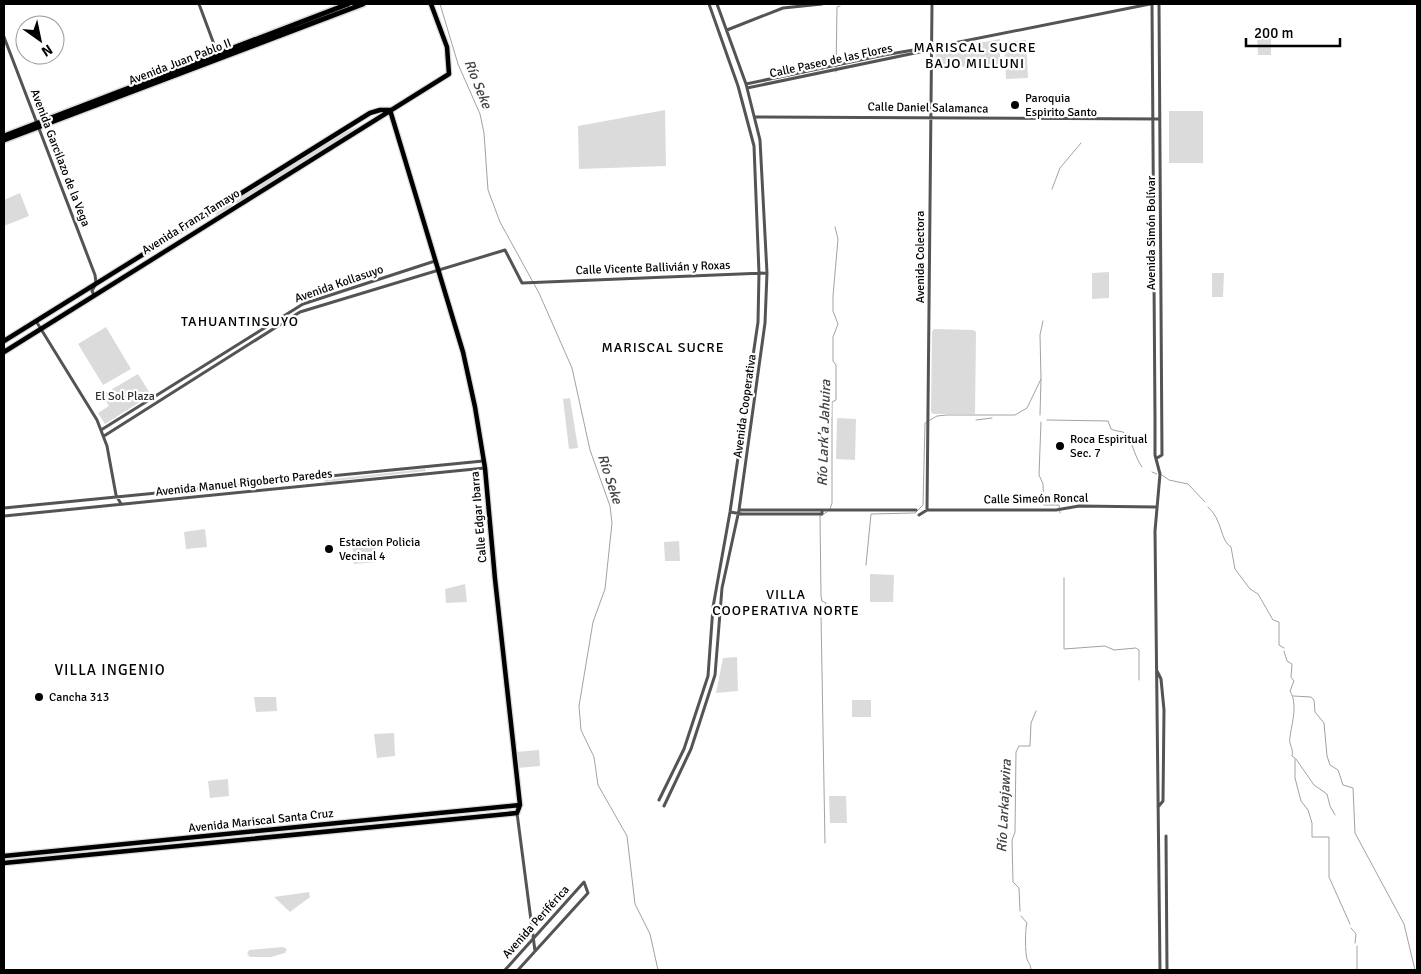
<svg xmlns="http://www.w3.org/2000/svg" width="1421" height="974" font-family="Signika,sans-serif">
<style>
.green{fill:#dbdbdb}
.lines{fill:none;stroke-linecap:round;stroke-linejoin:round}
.stream{stroke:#a2a2a2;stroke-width:1}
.major-casing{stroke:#dbdbdb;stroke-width:7}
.highway-casing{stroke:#dbdbdb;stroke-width:8}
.minor{stroke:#545454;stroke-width:3}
.major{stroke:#000;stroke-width:4.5}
.highway{stroke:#000;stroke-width:5}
.poi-dot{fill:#000;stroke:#fff;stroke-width:2}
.labels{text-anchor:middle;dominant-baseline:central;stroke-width:4.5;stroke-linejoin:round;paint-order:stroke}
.street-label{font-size:12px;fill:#000;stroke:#fff}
.poi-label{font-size:12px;fill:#000;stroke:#fff;text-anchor:start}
.park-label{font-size:12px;fill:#323232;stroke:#fff}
.neighbourhood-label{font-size:14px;letter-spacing:1px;fill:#000;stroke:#fff}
.water-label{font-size:14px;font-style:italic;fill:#434343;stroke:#fff}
.quarter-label{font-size:15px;letter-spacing:1px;fill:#000;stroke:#fff}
</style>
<rect width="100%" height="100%" fill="#fff"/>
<path class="green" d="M1257,35H1271V55H1258Z
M1000,39V66L935,67L936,51Z
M1026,40L1028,78L1006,79L1004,42Z
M665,110L666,166L579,169L578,126Z
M1169,111H1203V163H1169Z
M380,116L281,178L216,215L215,213C269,179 322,141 380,116Z
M20,193L29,216L4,226V200Z
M1109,272V298L1092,299V273Z
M1212,273H1224L1223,297H1212Z
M106,327L131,369L103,385L78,344Z
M934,329L973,330L976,332L975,414H933L931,412L932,332Z
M138,374L151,395L105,424L98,413L109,406L102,395Z
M570,398L578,448L569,449L563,399Z
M837,418L856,419L855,460L836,459Z
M425,469L426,471L325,482L324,480Z
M205,529L207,547L186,549L184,532Z
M375,539L377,562L354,564L352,542Z
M679,541L680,561H665L664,542Z
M870,574L894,575L893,602H870Z
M465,584L467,602L446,603L445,589Z
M737,657L738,691L716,693L723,658Z
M254,697H276L277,711L256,712Z
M852,700H871V717H852Z
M394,733L395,756L377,758L374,734Z
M539,750L540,766L517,768L516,752Z
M228,779L229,796L210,798L208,781Z
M829,796H846L847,823H830Z
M309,892L310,897L290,912L274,897Z
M283,947L287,949L285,953L271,957H250L247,954L249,950Z"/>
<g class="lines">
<path class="stream" d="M440,4L458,64L480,114L484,133L488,190L500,222L539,293L572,368L590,450L610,506L612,523L605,589L593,622L579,706L581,730L594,757L598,785L627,836L635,904L650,934L658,970
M836,72L837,7L840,6
M1052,189L1060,168L1081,143
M1040,415L1041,379
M976,420L992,418
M1047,420L1108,421L1111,429C1115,431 1119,431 1123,432C1132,437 1134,457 1142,467
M1041,422L1039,475L1043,484L1044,505H1059L1060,513
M1152,472L1157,474
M1162,475L1169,480L1188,484L1205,502
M1208,507C1223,520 1220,541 1231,547L1235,569L1250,589L1258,594L1273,620L1279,622V645L1284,648
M830,509L832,503V402L836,400V365L833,361V337L838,324L833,311V296L838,239L835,227
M866,565L871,514L915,513L923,505L925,423L937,416L947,415H1015L1027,408L1041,379L1040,335L1043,321
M1064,578V649L1105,646L1114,650L1136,648L1139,650V680
M1284,651L1287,661L1292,664L1291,677L1294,681L1290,691C1298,705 1292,722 1290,737C1288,744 1294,748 1292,756L1295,758V778L1301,801L1308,810L1312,823V837H1329V877L1350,924
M1293,696L1311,697L1314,700L1315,712L1324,723L1327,756L1330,765L1338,770L1343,785L1353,788L1355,833L1404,924L1415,970
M1296,759L1314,785L1327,794L1330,806L1335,815
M825,843L821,615L826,603L822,601L821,596L820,516L827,512
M1020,911L1019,888L1013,882L1012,840L1015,832L1016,752L1019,746H1030L1031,723L1036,711
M1021,916L1027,923C1025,929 1025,953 1027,959C1029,964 1031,965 1031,970
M1351,928L1356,934L1355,943
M1357,946V970"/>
<defs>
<path id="major" d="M4,341L370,113L380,110H390
M4,352L449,74L447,47L431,4
M4,856L520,805
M4,863L517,813L520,805L495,579L485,468L475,407L463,352L390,110"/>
<path id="highway" d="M4,136L348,4
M4,140L363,4"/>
</defs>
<use href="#major" class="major-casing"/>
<use href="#highway" class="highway-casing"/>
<path class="minor" d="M199,4L218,55
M1152,4L1155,418V455L1160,474L1155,531L1160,970
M727,30L783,8L822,4
M4,37L95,275L96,283L92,291L94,295
M746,84L884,55L949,44L1150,4
M747,88L939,48
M756,117L1159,119
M36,321L97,420L107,446L116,495L121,504
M101,430L303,304L435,261
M104,436L300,312L505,250L522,283L767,273
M1157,458L1162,455L1159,4
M4,508L483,461
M739,510H916
M927,510L932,4
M730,512L742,514H822V510
M919,515L927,510H1056L1079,506L1156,507
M4,516L485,468
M1157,671L1161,679L1164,710L1163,801L1158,807
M659,800L684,749L708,676L713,607L730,512L758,322L759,273L754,146L738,86L709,4
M664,806L691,749L715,675L722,588L739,510L765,323L767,273L760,140L746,84L717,4
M517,813L535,951
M1166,836L1167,970
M505,970L584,882L588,893L518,970"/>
<use href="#major" class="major"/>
<use href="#highway" class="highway"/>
</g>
<g class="poi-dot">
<circle cx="1015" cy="105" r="5"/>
<circle cx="1060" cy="446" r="5"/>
<circle cx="329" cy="549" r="5"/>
<circle cx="39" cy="697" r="5"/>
</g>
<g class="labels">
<g class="street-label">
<text transform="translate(831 61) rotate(-12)">Calle Paseo de las Flores</text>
<text transform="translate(180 62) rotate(-21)">Avenida Juan Pablo II</text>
<text transform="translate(928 108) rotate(1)">Calle Daniel Salamanca</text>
<text transform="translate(60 158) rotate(69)">Avenida Garcilazo de la Vega</text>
<text transform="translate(191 222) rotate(-32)">Avenida Franz Tamayo</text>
<text transform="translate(1151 233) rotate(-90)">Avenida Simón Bolívar</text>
<text transform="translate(920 257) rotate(-90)">Avenida Colectora</text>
<text transform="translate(653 268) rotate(-2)">Calle Vicente Ballivián y Roxas</text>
<text transform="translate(339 284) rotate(-19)">Avenida Kollasuyo</text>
<text transform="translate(745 406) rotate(-82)">Avenida Cooperativa</text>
<text transform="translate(244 483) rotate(-6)">Avenida Manuel Rigoberto Paredes</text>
<text transform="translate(1036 499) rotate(-1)">Calle Simeón Roncal</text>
<text transform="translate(479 517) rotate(-95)">Calle Edgar Ibarra</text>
<text transform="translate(261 821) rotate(-6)">Avenida Mariscal Santa Cruz</text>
<text transform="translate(536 922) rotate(-48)">Avenida Periférica</text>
</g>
<g class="poi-label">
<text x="1025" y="98">Paroquia<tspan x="1025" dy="14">Espirito Santo</tspan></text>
<text x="1070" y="439">Roca Espiritual<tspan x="1070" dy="14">Sec. 7</tspan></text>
<text x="339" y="542">Estacion Policia<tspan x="339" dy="14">Vecinal 4</tspan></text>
<text x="49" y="697">Cancha 313</text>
</g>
<g class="park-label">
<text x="125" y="396">El Sol Plaza</text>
</g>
<g class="neighbourhood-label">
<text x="975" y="47">MARISCAL SUCRE<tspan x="975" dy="16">BAJO MILLUNI</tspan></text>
<text x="240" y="321">TAHUANTINSUYO</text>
<text x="663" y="347">MARISCAL SUCRE</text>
<text x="786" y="594">VILLA<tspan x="786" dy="16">COOPERATIVA NORTE</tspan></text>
</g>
<g class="water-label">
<text transform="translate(478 84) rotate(68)">Río Seke</text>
<text transform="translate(824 433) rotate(-88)">Río Lark’a Jahuira</text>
<text transform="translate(610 479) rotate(72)">Río Seke</text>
<text transform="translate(1004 806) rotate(-87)">Río Larkajawira</text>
</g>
<g class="quarter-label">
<text x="110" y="670">VILLA INGENIO</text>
</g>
</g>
<rect width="1421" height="974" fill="none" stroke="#000000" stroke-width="10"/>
<g transform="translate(40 40) rotate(147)"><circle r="24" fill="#ffffff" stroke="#999999"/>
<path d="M0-4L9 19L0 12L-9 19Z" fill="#000000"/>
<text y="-8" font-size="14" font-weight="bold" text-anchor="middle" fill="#000000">N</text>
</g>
<path d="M1246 38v8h94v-8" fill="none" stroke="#000000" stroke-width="2.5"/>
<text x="1254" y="38" font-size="15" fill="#000000" stroke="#ffffff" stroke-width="4" paint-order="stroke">200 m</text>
</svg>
